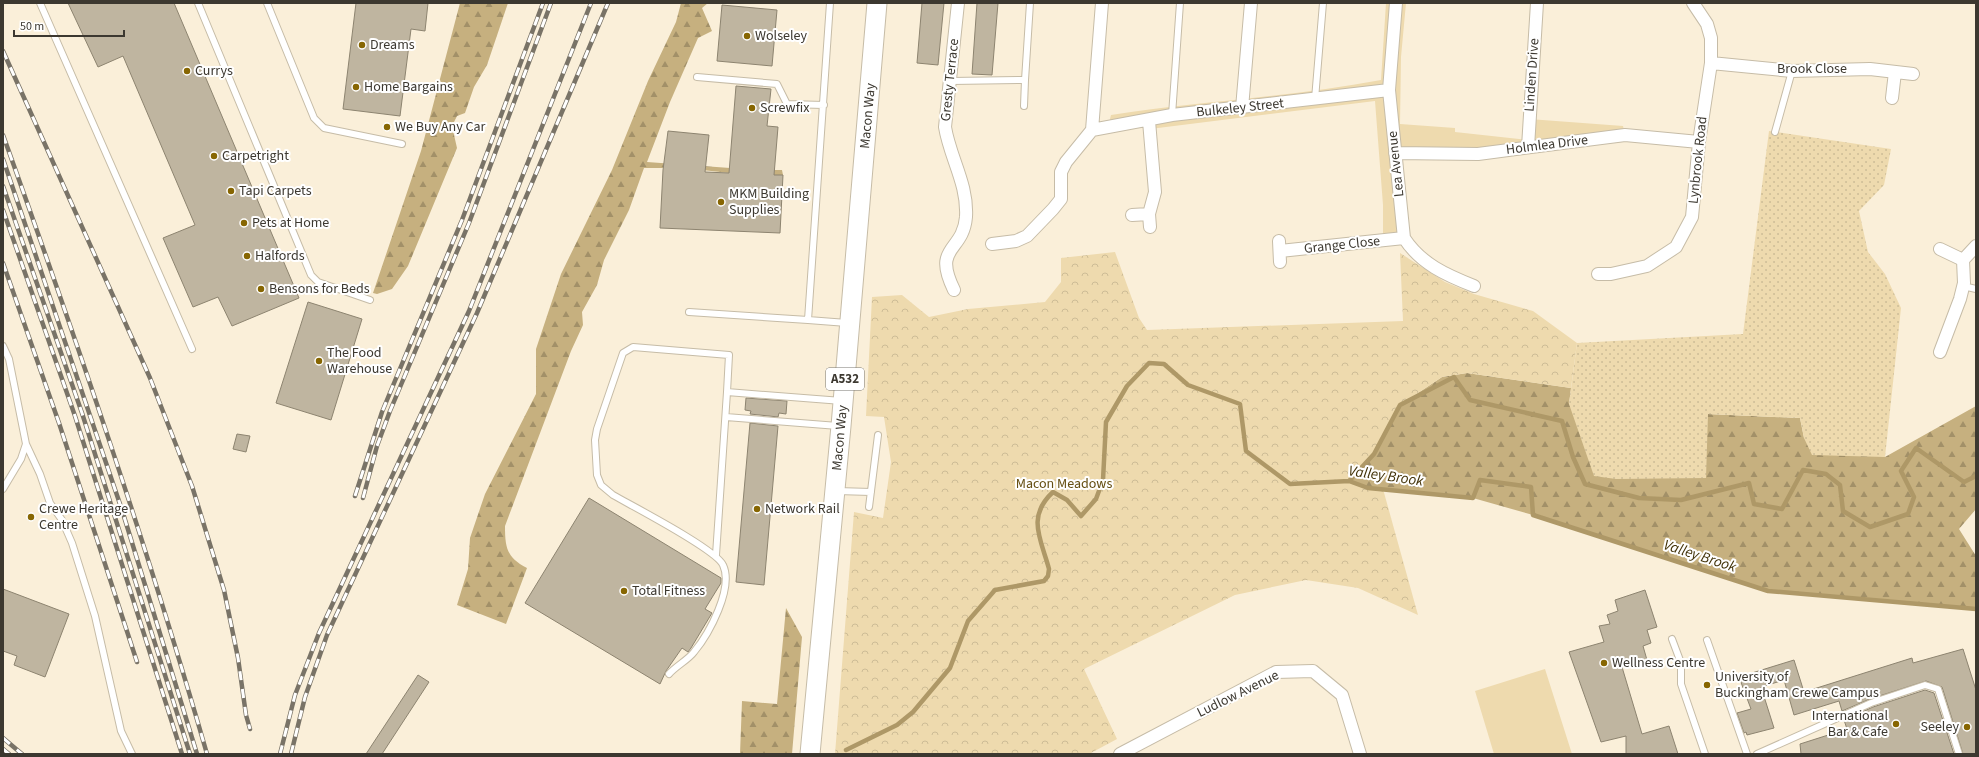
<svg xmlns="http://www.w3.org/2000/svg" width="1979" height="757" font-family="'Source Sans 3',sans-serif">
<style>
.grass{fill:#eedaae}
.forest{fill:url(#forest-firs)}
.park{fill:url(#park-crowns)}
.garden{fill:url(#garden-dots)}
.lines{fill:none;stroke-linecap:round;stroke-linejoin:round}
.stream{stroke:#ae9867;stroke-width:4.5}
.building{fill:#bfb5a0;stroke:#8d8470}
.service-casing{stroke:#c6bca7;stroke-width:8}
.minor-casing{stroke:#c6bca7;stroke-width:14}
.primary-casing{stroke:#c6bca7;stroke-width:21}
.service{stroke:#fff;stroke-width:6}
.minor{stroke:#fff;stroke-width:12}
.primary{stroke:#fff;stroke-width:19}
.rail-casing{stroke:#797367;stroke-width:4.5}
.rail{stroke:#fff;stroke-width:3;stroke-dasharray:9;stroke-linecap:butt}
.poi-dot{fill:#876602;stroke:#fff;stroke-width:1.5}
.labels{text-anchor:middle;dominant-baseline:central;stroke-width:4;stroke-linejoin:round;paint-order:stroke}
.shield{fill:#fff;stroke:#76746e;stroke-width:1}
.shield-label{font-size:13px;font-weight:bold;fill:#3c3830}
.poi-label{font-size:14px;fill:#3c3830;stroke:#fff;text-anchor:start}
.street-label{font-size:14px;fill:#3c3830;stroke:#fff}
.park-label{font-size:14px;fill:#654e12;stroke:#fff}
.water-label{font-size:15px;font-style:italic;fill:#423208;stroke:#fff}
</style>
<defs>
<pattern id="forest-firs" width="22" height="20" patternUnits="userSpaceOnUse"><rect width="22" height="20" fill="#c6b07f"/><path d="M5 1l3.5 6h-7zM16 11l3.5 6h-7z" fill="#a29068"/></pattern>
<pattern id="park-crowns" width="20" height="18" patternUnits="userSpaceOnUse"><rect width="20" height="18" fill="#eedaae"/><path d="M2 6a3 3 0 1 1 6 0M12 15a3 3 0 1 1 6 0" fill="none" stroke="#cdbc96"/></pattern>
<pattern id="garden-dots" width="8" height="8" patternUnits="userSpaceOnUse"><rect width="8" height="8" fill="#eedaae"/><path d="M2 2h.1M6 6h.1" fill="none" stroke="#cdbc96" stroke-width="1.8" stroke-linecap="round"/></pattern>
</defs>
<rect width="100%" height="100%" fill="#faefd9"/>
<path class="grass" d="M1386,3H1406L1401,57L1400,124L1455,128V132L1528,140L1529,119L1623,126L1625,135L1528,147L1395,153L1404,238L1383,240V205L1375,101L1150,129L1149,121L1108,127L1111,115C1201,101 1292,97 1381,80Z
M1545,669L1572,754H1494L1475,691Z"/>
<path class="forest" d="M460,3H508L487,65L474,87L465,113L457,116L452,126L457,148L408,266L392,289L377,294L373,293L421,151Z
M681,3H708L702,8L712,31L698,38L670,102L647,162L758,170H782L783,175L766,177L684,168H644L629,210L604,260L597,285L582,312L583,325L571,351L505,526C505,548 507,558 527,568L506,624L457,605L468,569L470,538L485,494L536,394V349L561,274L612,170L648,81L676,22Z
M1467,373L1571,388L1569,404L1707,414L1800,418L1804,438L1885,457L1976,406V509L1959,529L1976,556V609L1768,591L1533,515L1473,498L1368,488L1349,481L1374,454L1400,405L1442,377Z
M786,608L802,637L792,754H740L742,701L777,704Z"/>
<path class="park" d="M1115,252L1139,318L1147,330L1403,321L1400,253L1445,282L1474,294L1533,311L1577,343L1571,388L1467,373L1442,377L1400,405L1377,449L1349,480L1368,488L1383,489L1418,615L1358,588L1306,580L1235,595L1084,669L1117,739L1089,754H835L854,512L883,518L891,462L884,417L866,416L872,297L902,295L929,317L968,309L1045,302L1061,282V258Z"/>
<path class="garden" d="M1769,131L1891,149L1884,185L1859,211L1868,252L1885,274L1901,308L1885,457L1812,455L1804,438L1800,418L1708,414L1706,478L1616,479L1594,476L1569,404L1577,343L1743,334Z"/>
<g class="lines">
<path class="stream" d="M1349,481L1374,454L1400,405L1454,377L1470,400L1562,421L1573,457L1585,484L1639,498L1681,500L1749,483L1754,504L1782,509L1803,470L1826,474L1840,485L1843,511L1870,527L1908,514L1914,497L1901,471L1916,448L1964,482L1976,476
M846,750L897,725L913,712L950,668L968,621L995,590L1044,581L1048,576L1049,569C1041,539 1026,517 1053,492L1067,500L1081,516L1096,499L1103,480L1106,422L1127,386L1149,363L1164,364L1188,385L1240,404L1246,451L1290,484L1349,481L1368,488L1473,498L1480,480L1531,487L1533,515L1768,591L1976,609"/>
</g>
<path class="building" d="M68,3H174L299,298L232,326L218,297L193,307L163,238L195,225L123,56L98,67Z
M356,3H428L425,31L411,29L400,116L343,109Z
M922,3H944L938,65L917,63Z
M977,3H998L992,75L972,74Z
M722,5L777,10L772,66L717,61Z
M736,86L771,89L767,126L778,127L774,175H783L780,233L660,228L663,170L668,131L709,135L705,172L729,173Z
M308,302L362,319L331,420L276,403Z
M746,398L787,401L786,414L779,413L778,417L750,414L751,411L745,410Z
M750,423L778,426L764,585L736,582Z
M237,434L250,436L246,452L233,449Z
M589,498L721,578V583L705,609L712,613L691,648L688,652L682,648L666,671L660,684L525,603Z
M3,589L69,614L45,677L14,665L17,656L3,651Z
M1645,590L1657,627L1647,630L1651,643L1643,646L1647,660L1622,667L1642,734L1669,726L1678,754H1626V736L1601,742L1569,652L1604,642L1599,626L1610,624L1607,615L1618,611L1615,600Z
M1963,649L1976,690V754H1963L1942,687L1926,681L1870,699L1842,711L1839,701L1794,715L1784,680L1761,687L1774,728L1747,735L1746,732L1744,733L1737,713L1751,709L1739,677L1794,660L1804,692L1912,658L1913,663Z
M418,675L429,682L382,754H366Z
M1925,690L1934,693L1954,754H1801L1800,744L1847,729L1844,720L1873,707Z"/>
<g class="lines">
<defs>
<path id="service" d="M40,3L192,349
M198,3L311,275L318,282L370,300
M267,3L314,118L324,128L402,144
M830,3L808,320L847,323
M697,77L777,84L787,104L824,105
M951,81L1025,80L1030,3
M1315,99L1323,3
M1024,106L1025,80
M1172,115L1180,3
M1775,132L1792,71
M1963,286L1976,289
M689,312L808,320
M3,346L9,359L26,444L40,474L50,503L62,520L72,543L95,616L121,731L132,754
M726,417L838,426
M3,489L21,459L26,444
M837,491L871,492
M869,507L878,435
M716,555L727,392L842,401
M1672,639L1681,663V684L1705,754
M1707,640L1747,754
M669,674C676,666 688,660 694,652C709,634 734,588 723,565C716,549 632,506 613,495L601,485L597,475L595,440L597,429L623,353L633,347L729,355L727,392
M1757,754L1871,703L1925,685L1938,689L1959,754"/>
<path id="minor" d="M1396,3L1389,90L1404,238C1421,264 1446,275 1474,286
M1711,63L1792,71L1870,69L1913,74
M1892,98L1895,72
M1242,108L1251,3
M1149,121L1155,192L1149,214L1150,227
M1092,130L1172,115L1389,90
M1528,147L1537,3
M1395,153L1478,154L1625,135L1699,142
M1132,215L1149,214
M1279,241L1280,262
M992,244L1016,241L1027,236L1053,209L1061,199V172L1066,162L1092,130L1102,3
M1940,249L1963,260
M1280,251L1404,238
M1598,274H1611L1647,266L1676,247L1692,217L1699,142L1711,63V38L1707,24L1693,3
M954,290C932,245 963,253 966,217C968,184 950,158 945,127L958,3
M1940,352L1960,299L1964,283L1963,260L1976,246
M1120,754L1276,672L1313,671L1342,695L1360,754"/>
<path id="primary" d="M810,754L841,426L877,3"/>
</defs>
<use href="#service" class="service-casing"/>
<use href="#minor" class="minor-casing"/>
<use href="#primary" class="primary-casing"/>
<use href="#service" class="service"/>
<use href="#minor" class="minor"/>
<use href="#primary" class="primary"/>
<defs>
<path id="rail" d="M3,51L150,378L192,486L224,590L238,658L246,715L250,729
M3,135C76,339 147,545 207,754
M3,159L122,510L197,754
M3,186L82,413L190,754
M3,210L75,416L182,754
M3,263L59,423L137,662
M355,496L382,412L462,220L543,3
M363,498L377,446L390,411L469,223L551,3
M3,738L22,754
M3,749L9,754
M280,754L295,695L319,633L469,311L591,3
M291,754L305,697L327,635L477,313L608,3"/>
</defs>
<use href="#rail" class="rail-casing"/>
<use href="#rail" class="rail"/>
</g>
<g class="poi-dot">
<circle cx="747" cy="36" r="4"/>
<circle cx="362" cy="45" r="4"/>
<circle cx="187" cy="71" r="4"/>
<circle cx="356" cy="87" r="4"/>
<circle cx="752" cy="108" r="4"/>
<circle cx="387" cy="127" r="4"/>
<circle cx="214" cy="156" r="4"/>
<circle cx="231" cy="191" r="4"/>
<circle cx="721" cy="202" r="4"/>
<circle cx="244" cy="223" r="4"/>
<circle cx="247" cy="256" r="4"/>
<circle cx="261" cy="289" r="4"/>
<circle cx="319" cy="361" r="4"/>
<circle cx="757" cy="509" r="4"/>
<circle cx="31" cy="517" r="4"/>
<circle cx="624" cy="591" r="4"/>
<circle cx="1604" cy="663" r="4"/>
<circle cx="1707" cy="685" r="4"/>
<circle cx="1896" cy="724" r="4"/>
<circle cx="1967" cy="727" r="4"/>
</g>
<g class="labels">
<rect class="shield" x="826" y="368" width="38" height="22" rx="3"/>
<g class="shield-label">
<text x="845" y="379">A532</text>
</g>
<g class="poi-label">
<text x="755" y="36">Wolseley</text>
<text x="370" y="45">Dreams</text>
<text x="195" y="71">Currys</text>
<text x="364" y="87">Home Bargains</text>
<text x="760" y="108">Screwfix</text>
<text x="395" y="127">We Buy Any Car</text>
<text x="222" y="156">Carpetright</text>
<text x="239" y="191">Tapi Carpets</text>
<text x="729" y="194">MKM Building<tspan x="729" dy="16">Supplies</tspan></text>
<text x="252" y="223">Pets at Home</text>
<text x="255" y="256">Halfords</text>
<text x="269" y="289">Bensons for Beds</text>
<text x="327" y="353">The Food<tspan x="327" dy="16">Warehouse</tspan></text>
<text x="39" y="509">Crewe Heritage<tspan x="39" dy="16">Centre</tspan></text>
<text x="765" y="509">Network Rail</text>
<text x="632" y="591">Total Fitness</text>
<text x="1612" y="663">Wellness Centre</text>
<text x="1715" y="677">University of<tspan x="1715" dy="16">Buckingham Crewe Campus</tspan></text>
<text x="1888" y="716" text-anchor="end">International<tspan x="1888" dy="16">Bar &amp; Cafe</tspan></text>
<text x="1959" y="727" text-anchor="end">Seeley</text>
</g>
<g class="street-label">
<text x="1812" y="69">Brook Close</text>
<text transform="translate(1532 75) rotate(-86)">Linden Drive</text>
<text transform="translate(950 80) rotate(-84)">Gresty Terrace</text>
<text transform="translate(1240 108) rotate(-6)">Bulkeley Street</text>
<text transform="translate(868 116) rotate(-85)">Macon Way</text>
<text transform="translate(1547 145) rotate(-7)">Holmlea Drive</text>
<text transform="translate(1698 160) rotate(-84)">Lynbrook Road</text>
<text transform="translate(1396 164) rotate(-96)">Lea Avenue</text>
<text transform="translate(1342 245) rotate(-6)">Grange Close</text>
<text transform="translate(840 438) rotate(-85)">Macon Way</text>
<text transform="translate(1238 694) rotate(-26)">Ludlow Avenue</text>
</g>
<g class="park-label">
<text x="1064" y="484">Macon Meadows</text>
</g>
<g class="water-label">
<text transform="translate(1386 476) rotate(8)">Valley Brook</text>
<text transform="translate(1700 556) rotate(18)">Valley Brook</text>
</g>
</g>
<rect width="1979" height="757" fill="none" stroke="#3c3830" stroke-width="8"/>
<path d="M14 30v6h110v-6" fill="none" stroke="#3c3830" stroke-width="2"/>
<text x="20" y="30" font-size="12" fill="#3c3830" stroke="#ffffff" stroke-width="3" paint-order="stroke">50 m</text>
</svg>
